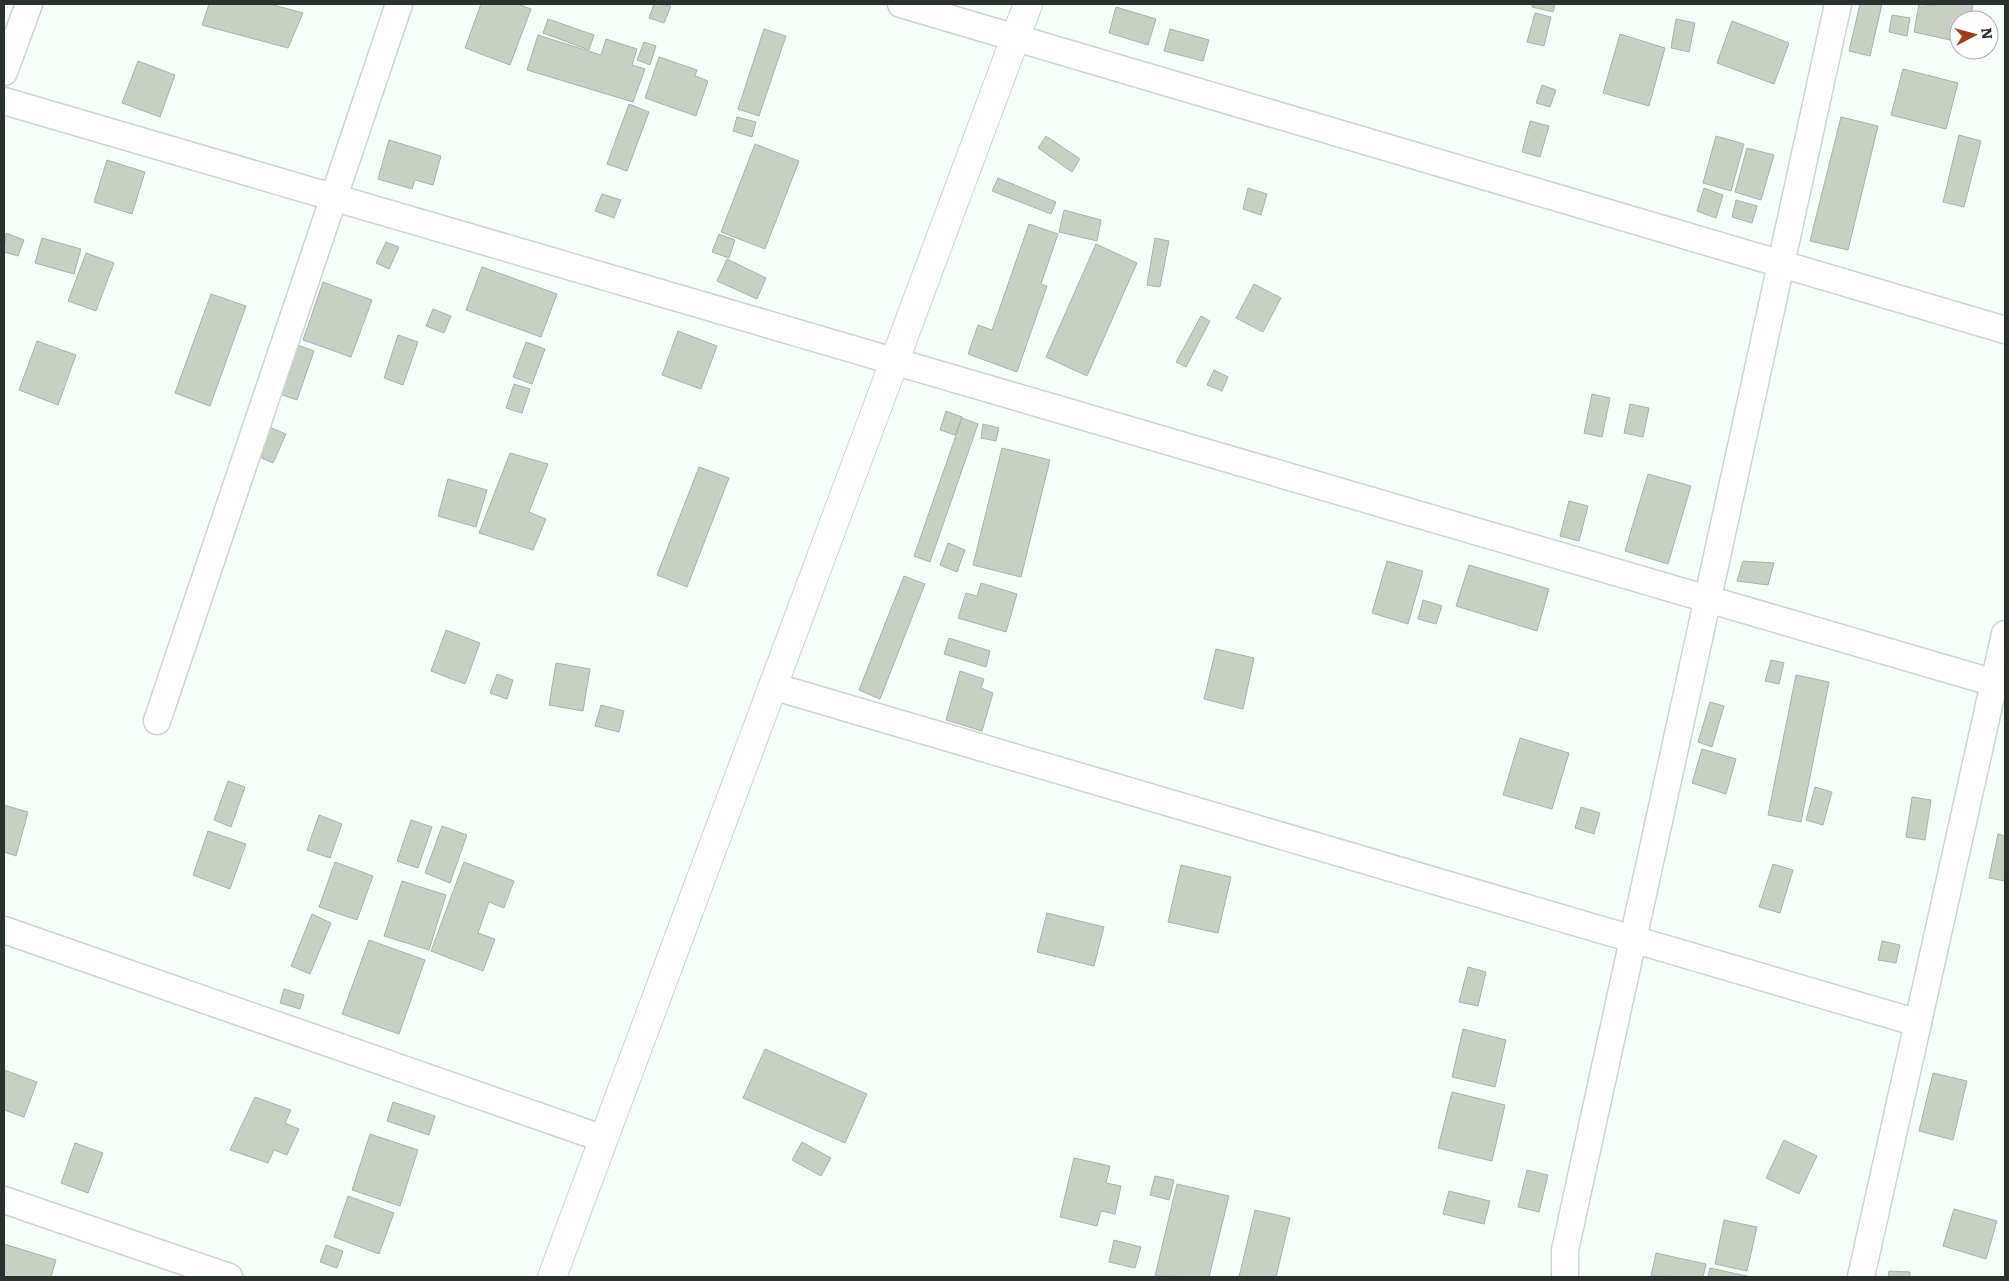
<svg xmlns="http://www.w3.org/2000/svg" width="2009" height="1281" font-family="Literata,serif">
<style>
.building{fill:#c8d0c3;stroke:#abb3a6}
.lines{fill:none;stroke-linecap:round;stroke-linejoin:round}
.minor-casing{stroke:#c9d7ce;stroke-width:29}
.secondary-casing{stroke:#c9d7ce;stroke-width:30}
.minor{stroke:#fff;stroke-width:26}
.secondary{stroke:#fff;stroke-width:28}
</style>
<rect width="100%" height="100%" fill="#f5fef9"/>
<path class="building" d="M209,4H270L303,13L288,48L202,25Z
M481,4H518L531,9L510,65L465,48Z
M654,4L671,6L664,23L649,18Z
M1532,4H1555L1553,12L1532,7Z
M1860,4H1882L1870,56L1849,51Z
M1919,4L1935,6V4H1973L1970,20H1959V42L1914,32Z
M1116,7L1156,19L1148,45L1109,33Z
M1535,13L1551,17L1544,46L1527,42Z
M1892,15L1910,18L1907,36L1889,32Z
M548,19L594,35L589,50L543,33Z
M1676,19L1695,23L1689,52L1671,48Z
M1732,21L1789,43L1774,84L1717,63Z
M764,29L786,36L759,116L738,109Z
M1170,29L1209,40L1203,61L1164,51Z
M1620,34L1665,48L1649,106L1603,93Z
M538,35L601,55L606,39L637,49L632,65L645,69L633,102L527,70Z
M644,42L656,46L650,65L637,60Z
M659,57L697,70L695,76L708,81L696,116L645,98Z
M138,61L175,75L160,117L122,103Z
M1903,69L1958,83L1946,129L1891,115Z
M1542,85L1556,90L1550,107L1536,103Z
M629,104L649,112L627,171L607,164Z
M737,117L756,122L752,137L733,131Z
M1841,117L1878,126L1848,250L1810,241Z
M1530,121L1549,126L1540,157L1522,152Z
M1959,135L1981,141L1964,207L1943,202Z
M1046,136L1080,159L1072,172L1038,148Z
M1716,136L1744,144L1731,191L1703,183Z
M389,140L441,156L433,185L415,180L412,189L378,179Z
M755,144L799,161L765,249L721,232Z
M1747,148L1774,155L1761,200L1735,192Z
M107,160L145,172L132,214L94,202Z
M998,178L1056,202L1051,214L992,191Z
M1248,188L1267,194L1261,215L1243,209Z
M1704,188L1723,195L1716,218L1697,211Z
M602,194L621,200L614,218L595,211Z
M1736,200L1757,206L1752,223L1732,217Z
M1064,210L1101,220L1097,241L1059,232Z
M1029,224L1058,234L1041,284L1047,286L1017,372L968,354L978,325L992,330Z
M6,233L24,240L18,256L4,252Z
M719,234L735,240L729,258L712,252Z
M42,238L81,249L74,274L35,263Z
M1155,238L1169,241L1160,287L1147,285Z
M386,242L399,247L389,269L376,263Z
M1096,244L1137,263L1087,376L1046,357Z
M86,253L114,263L96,311L68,301Z
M727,259L766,278L757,299L717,281Z
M482,267L557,294L541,337L466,310Z
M323,282L372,300L351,357L303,340Z
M1254,284L1281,298L1263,332L1236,318Z
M211,294L246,306L210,406L175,393Z
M433,309L451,316L444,333L426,326Z
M1201,316L1210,321L1186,367L1176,362Z
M678,331L717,346L701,389L662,375Z
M398,335L418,342L403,385L384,378Z
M37,341L76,355L58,405L19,390Z
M526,342L545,349L532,384L513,377Z
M295,344L314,351L297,400L277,393Z
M1214,370L1228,377L1222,391L1207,385Z
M514,384L530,389L522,413L506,408Z
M1592,394L1610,398L1602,437L1584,433Z
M1630,404L1649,408L1643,437L1624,433Z
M946,411L962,417L955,435L940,430Z
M962,418L978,424L930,562L914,556Z
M983,424L999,428L996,441L981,438Z
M269,427L286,434L273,463L257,456Z
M1002,448L1050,460L1021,577L973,565Z
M510,453L548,464L529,512L546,519L533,550L479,533Z
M699,467L729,478L687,587L657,575Z
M1648,474L1691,486L1668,564L1625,551Z
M448,479L487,490L476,527L438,516Z
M1569,501L1588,506L1579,541L1560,536Z
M948,543L965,550L957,572L940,565Z
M1387,561L1423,571L1408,624L1372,613Z
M1743,561L1774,563L1768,585L1737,581Z
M1469,565L1549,589L1537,631L1456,606Z
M904,576L925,584L880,699L859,690Z
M981,583L1017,594L1006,632L958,618L966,593L977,596Z
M1423,600L1442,606L1436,624L1418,619Z
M446,630L480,643L465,684L431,671Z
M949,638L990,651L986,667L944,654Z
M1216,649L1254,658L1243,709L1204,699Z
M1771,660L1784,663L1779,684L1765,681Z
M556,663L590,669L583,711L549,705Z
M960,671L984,679L981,688L993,693L982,731L946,720Z
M497,674L513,680L507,699L490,693Z
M1796,675L1829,682L1801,822L1768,815Z
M1710,702L1724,706L1712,747L1698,742Z
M601,705L624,711L619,732L595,726Z
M1520,738L1569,753L1552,809L1503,795Z
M1702,749L1736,759L1726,794L1692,783Z
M228,781L245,787L231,827L214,820Z
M1815,787L1832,792L1823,825L1806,820Z
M1912,797L1931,800L1925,840L1906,837Z
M4,805L28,812L16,856L4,852Z
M1581,807L1600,813L1594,834L1575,828Z
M319,815L342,824L330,858L307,850Z
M411,820L432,827L418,868L397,861Z
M442,826L467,835L450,883L425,873Z
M208,831L246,844L230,889L193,875Z
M1998,834L2005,836V881L1989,878Z
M335,862L373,876L357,920L319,907Z
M464,862L514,881L504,908L489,902L478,933L495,939L483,971L431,951Z
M1773,864L1793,870L1780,913L1759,907Z
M1181,865L1231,877L1218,933L1168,922Z
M402,881L446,895L429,950L384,936Z
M1047,913L1104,927L1094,966L1037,952Z
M312,914L331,923L310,974L291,966Z
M369,940L425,960L399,1034L342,1014Z
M1882,941L1900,945L1896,963L1878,960Z
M1468,967L1486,972L1478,1006L1459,1002Z
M284,989L304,995L300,1009L280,1003Z
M1463,1029L1506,1040L1495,1087L1452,1077Z
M765,1049L867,1094L845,1143L743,1098Z
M4,1070L37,1082L24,1117L4,1110Z
M1933,1073L1967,1081L1953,1140L1919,1131Z
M1452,1092L1505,1105L1492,1161L1438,1148Z
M255,1097L291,1110L285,1123L299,1129L287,1155L274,1150L268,1163L230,1150Z
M393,1102L435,1116L429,1135L387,1121Z
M370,1134L418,1150L400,1206L352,1190Z
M1784,1140L1817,1156L1799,1194L1766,1178Z
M802,1142L831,1158L821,1176L792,1160Z
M75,1143L103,1153L88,1193L61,1183Z
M1074,1158L1110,1166L1106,1183L1121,1186L1115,1214L1101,1211L1097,1226L1060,1217Z
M1527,1170L1548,1175L1539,1212L1518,1207Z
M1155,1176L1174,1180L1169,1200L1150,1195Z
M1177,1184L1229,1196L1209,1277L1155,1276Z
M1449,1191L1490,1201L1484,1224L1443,1214Z
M348,1196L394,1213L379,1254L334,1237Z
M1954,1209L1997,1221L1986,1259L1943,1246Z
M1255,1210L1290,1218L1276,1277H1239Z
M1724,1220L1757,1227L1747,1271L1715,1264Z
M1114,1240L1141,1247L1135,1268L1109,1262Z
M4,1244L56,1260L51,1277H4Z
M326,1245L343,1251L337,1268L320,1262Z
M1656,1253L1706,1264L1703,1277L1651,1276Z
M1710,1268L1751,1277H1708Z
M1889,1271L1910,1272V1277H1888Z"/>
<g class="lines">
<defs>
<path id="minor" d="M901,4L2005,330
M4,72L29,4
M4,101L2005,686
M772,686L1918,1023
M157,721L399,4
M4,930L604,1139
M4,1200L229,1277
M1565,1277V1250L1838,4
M1861,1277L2005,634"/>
<path id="secondary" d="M552,1277L1028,4"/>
</defs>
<use href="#minor" class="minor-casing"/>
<use href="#secondary" class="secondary-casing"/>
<use href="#minor" class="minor"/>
<use href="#secondary" class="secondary"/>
</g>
<rect width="2009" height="1281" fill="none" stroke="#2b312d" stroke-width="10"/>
<g transform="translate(1974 35) rotate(84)"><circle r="24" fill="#ffffff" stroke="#aaadab"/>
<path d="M0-4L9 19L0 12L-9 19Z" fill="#a13b16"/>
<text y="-8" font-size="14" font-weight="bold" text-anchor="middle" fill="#2b312d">N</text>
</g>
</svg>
